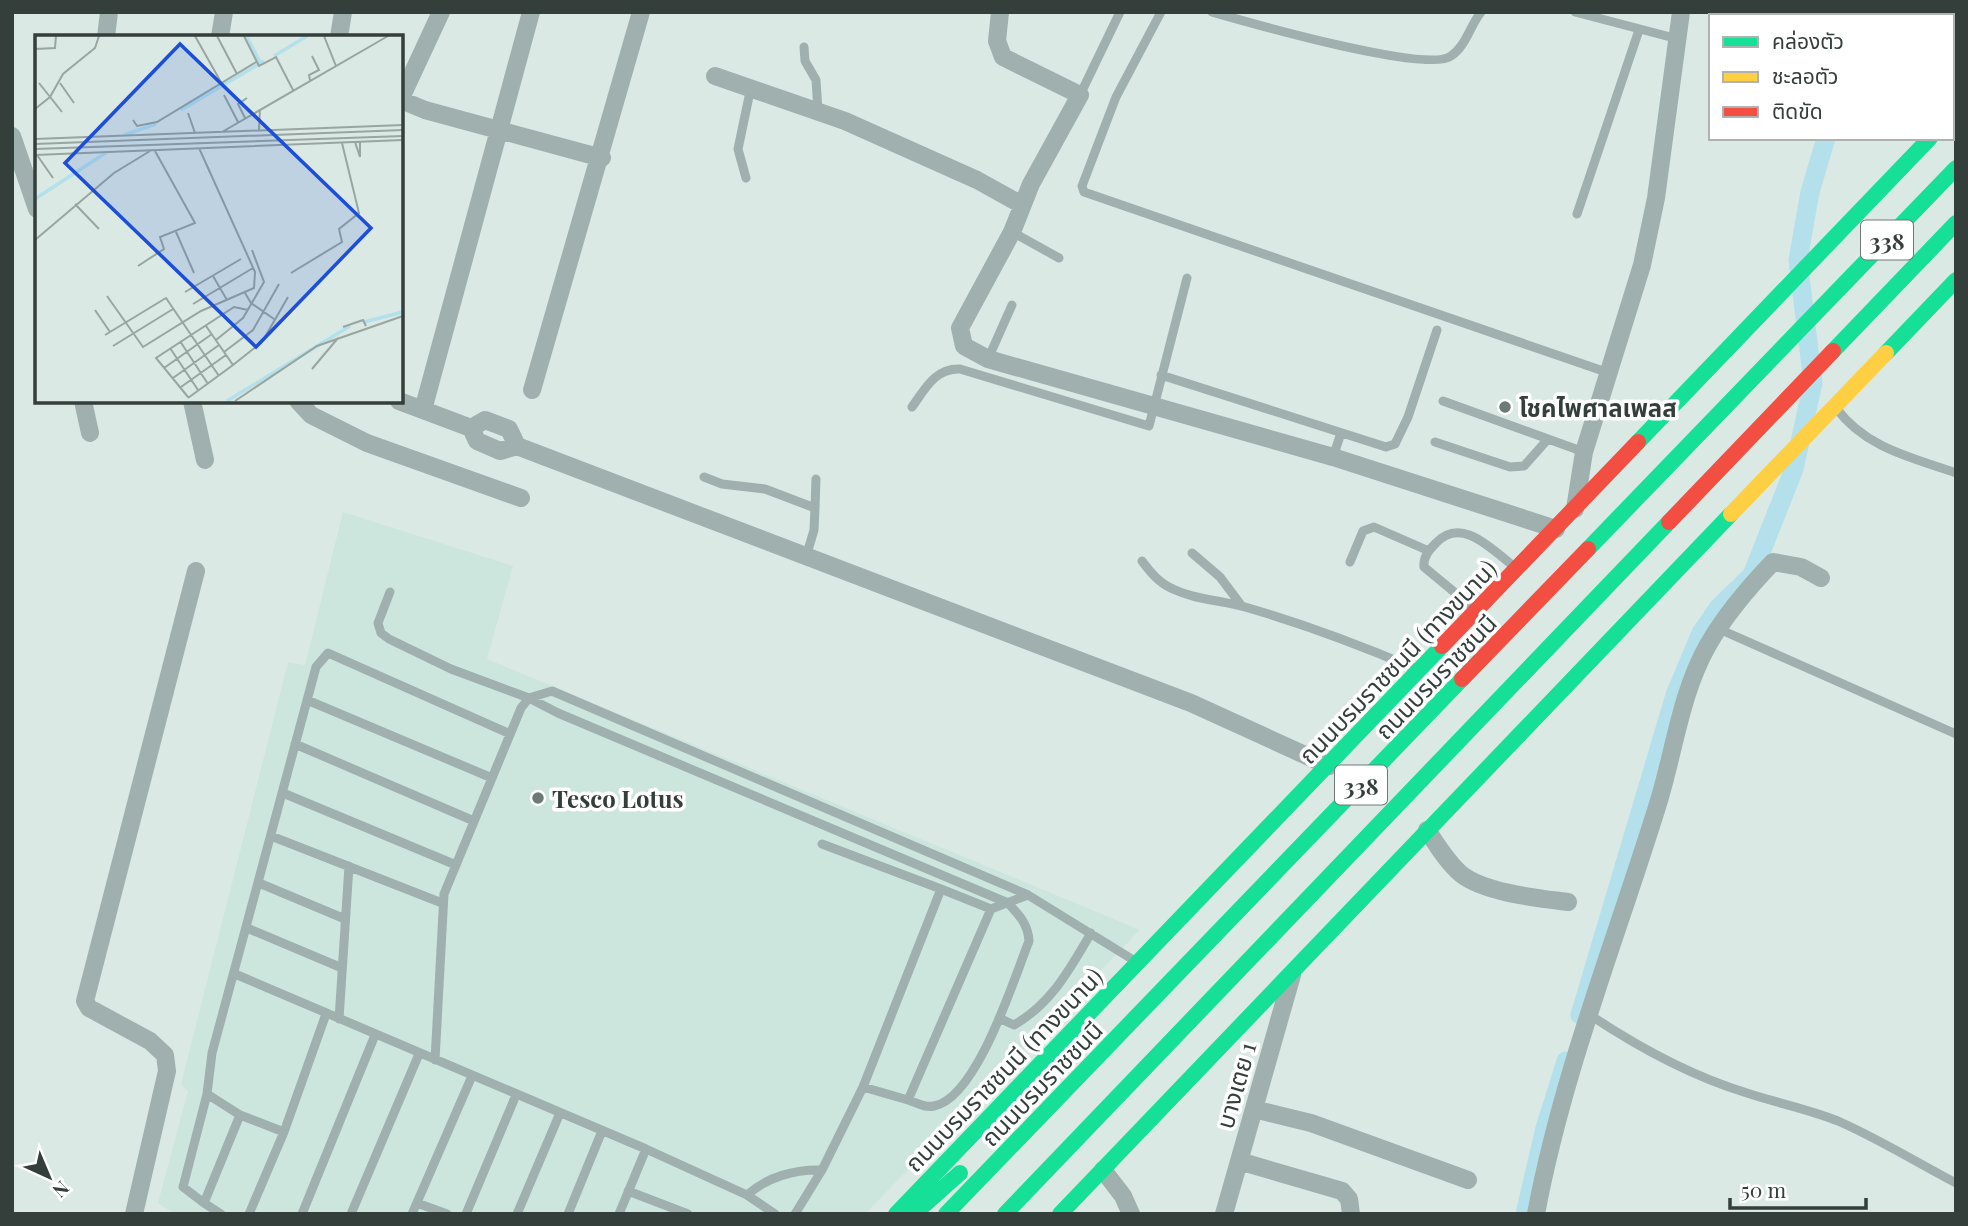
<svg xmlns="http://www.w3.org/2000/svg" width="1968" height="1226" font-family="'Playfair Display','Noto Sans Thai',serif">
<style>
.built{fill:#cce6dd}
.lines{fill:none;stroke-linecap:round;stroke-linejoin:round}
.canal{stroke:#b3e0eb;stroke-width:19}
.lane{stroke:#9fb0af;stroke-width:9}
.street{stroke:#9fb0af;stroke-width:18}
.fast{stroke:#16e098;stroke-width:16}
.slow{stroke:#ffcf43;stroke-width:16}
.jam{stroke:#f24e42;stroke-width:16}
.poi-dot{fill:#6e7a76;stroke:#fff;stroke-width:2.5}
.labels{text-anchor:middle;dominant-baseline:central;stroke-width:7;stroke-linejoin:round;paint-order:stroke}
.shield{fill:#fff;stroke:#717875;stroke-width:2}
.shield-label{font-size:23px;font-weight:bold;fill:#343e3a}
.poi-label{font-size:24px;font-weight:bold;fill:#343e3a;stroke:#fff;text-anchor:start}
.street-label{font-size:24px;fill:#343e3a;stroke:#fff}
.inset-river{fill:none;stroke:#b3e0eb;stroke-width:3.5}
.inset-road{fill:none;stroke:#98a5a0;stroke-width:2}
.view{fill:#1d4ed8;fill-opacity:0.15;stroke:#1d4ed8;stroke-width:3.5}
.inset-edge{fill:none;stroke:#343e3a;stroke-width:3.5}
</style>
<rect width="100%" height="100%" fill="#dbe9e4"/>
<path class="built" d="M343,512L513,566L487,659L1140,930L865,1214H175L158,1203L188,1091L181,1084L288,662L305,665Z"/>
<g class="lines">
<path class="canal" d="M1862,16L1863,12
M1580,1015L1675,695L1701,633L1719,607L1752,575L1794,469L1813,383L1798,260L1810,192L1826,138
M1525,1214L1545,1128L1566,1061"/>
<path class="lane" d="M1161,12L1116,97L1082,186L1084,192L1609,373
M1212,12C1247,22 1428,74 1451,56C1466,46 1470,26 1481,12
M1575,12L1678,39
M804,47L805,61L816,80L818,111
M1952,53L1956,55
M1080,95L1120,12
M746,178L738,149L751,87
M1577,214L1639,30
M1012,232L1059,258
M988,359L1012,305
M1161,375L1386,447L1395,444L1408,417L1437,330
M1443,401L1584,452
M912,407C925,389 935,368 960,369L1149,426L1187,278
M1836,408C1866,448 1910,457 1956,473
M1435,442L1510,467L1524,466L1548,439
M1333,457L1341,433
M704,477L722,484L765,489L815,508L814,530L806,557
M815,508L816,479
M1192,553L1220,577L1241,605
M1142,561C1151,573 1159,583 1173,589C1196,600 1221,600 1245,607C1304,624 1360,645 1416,669
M1350,562L1363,531L1374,527L1429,551
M390,592L378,623L381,633L389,639L451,669L529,698L558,713L1008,903C1019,915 1028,924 1029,941C1014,979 977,1098 934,1106C925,1108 917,1103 908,1100
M1476,610L1424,567C1423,557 1429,550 1436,543C1462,515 1493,551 1516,568
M1719,629L1956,734
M307,700L492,778
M295,744L474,821
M283,793L456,865
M271,836L442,903
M822,844L941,889
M259,883L345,919
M247,928L342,968
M235,974L646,1149L747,1195L775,1214
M1590,1015C1638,1047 1691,1076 1747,1093C1777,1103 1808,1109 1838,1121C1879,1139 1916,1162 1956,1183
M999,1018L1014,1025C1052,1003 1069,970 1091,933
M339,1019L349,866
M435,1060L444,894L521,708L529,698L552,691L1028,895
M863,1087L908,1100L991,909
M240,1115L207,1094L212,1053L316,667L328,653L510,734
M628,1191L688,1214
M747,1195C767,1177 795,1169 822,1170
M204,1203L183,1187L207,1094
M417,1203L447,1214
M221,1214L204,1203L240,1115L284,1132
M249,1214L284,1132L326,1014
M302,1214L375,1035
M351,1214L419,1054
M412,1214L472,1076
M466,1214L516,1095
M517,1214L560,1113
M568,1214L602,1131
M619,1214L646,1149
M795,1214L822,1170L863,1087L941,889L991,909L1028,895L1135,961"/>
<path class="street" d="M1000,12L997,41L1003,57L1080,95L1031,184L1012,232L960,328L964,346L988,359L1333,457L1556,529
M106,37L109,12
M220,37L224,12
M339,37L343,12
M715,76L845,121L977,180L1022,205
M401,98L441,12
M401,100L425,110L602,158
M12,136L37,209
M532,390L641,12
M83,401L90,433
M192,401L205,460
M298,401L311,415L367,443L521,498
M399,401L471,428L477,441L500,451L517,446L1191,703L1329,766
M423,410L531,12
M471,428L485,420L509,429L517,446
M1575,509L1584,452L1642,265L1656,198L1681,12
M1427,830C1437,845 1447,862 1461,874C1485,893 1538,898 1568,902
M1254,1109L1311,1123L1468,1180
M1239,1161L1342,1191L1349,1199L1351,1214
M1103,1170L1123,1196L1131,1214
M134,1214L167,1071L165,1055L150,1041L89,1008L85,1001L196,571
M1224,1214L1292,975
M1536,1214C1562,1075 1615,942 1657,807C1674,754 1680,694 1708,645C1725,615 1749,587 1773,562L1801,567L1821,578"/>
<path class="fast" d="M1833,351L1956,223
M1886,353L1956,280
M1638,442L1930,138
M1588,549L1956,168
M896,1214L1442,646
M914,1214L960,1173
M946,1214L1462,679
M1005,1214L1669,522
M1060,1214L1731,514"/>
<path class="slow" d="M1952,115L1956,111
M1731,514L1886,353"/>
<path class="jam" d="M1669,522L1833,351
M1442,646L1638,442
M1462,679L1588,549"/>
</g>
<g class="poi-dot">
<circle cx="1505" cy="407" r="7"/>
<circle cx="538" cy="798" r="7"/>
</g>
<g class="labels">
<g class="shield">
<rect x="1861" y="220.5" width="52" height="39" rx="5"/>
<rect x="1335" y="765.5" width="52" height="39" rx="5"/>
</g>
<g class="shield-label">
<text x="1887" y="240">338</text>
<text x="1361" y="785">338</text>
</g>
<g class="poi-label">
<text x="1519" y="407">โชคไพศาลเพลส</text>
<text x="552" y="798">Tesco Lotus</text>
</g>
<g class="street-label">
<text transform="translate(1397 661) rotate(-46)">ถนนบรมราชชนนี (ทางขนาน)</text>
<text transform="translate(1435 676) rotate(-46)">ถนนบรมราชชนนี</text>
<text transform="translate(1003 1069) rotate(-46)">ถนนบรมราชชนนี (ทางขนาน)</text>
<text transform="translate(1041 1083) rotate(-46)">ถนนบรมราชชนนี</text>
<text transform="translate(1235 1085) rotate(-74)">บางเตย 1</text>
</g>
</g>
<g transform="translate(35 35)">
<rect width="368" height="368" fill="#dbe9e4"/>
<path class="inset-river" d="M212,2L225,27M239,21L272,1M146,75L229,26M89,100L121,89M0,164L72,117M329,287L368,277M192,366L315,291"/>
<path class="inset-road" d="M160,1L187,49M182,1L202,39M209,1L224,31L241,22L258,55M289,1L301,31M0,14L20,13L21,1M275,45L274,40L284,35L277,21M4,48L27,77M25,48L39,68M189,60L203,87M0,74L15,62L28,39L60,13L64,1M153,78L160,98M210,83L203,69L212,63M98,85L102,91L122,87L221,27M224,95L225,74M187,97L353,1M0,104L368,90M320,107L325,122V107M0,109L368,95M0,114L368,101M0,120L368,105M2,120L18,143M40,169L64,194M141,197L159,238M0,205L79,138L115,116M103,231L129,214L125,202L160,188L120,116M256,238L307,207L304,194L324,178L307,108M178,241L192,265M150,257L206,224M210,258L216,268L239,284M72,261L108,312L166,276L219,253L220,237L164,113M158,269L218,233M60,275L75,297M308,292L328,285L331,291M70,300L131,263L184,341M181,305L208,283L229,247L217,215M145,306L173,349M78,311L138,274M135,313L163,355M189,317L218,295L244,249M198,330L227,307L253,262M129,333L177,299M277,334L303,303M138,343L184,310M146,352L191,320M153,362L121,323L199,272L213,275M153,363L198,330L171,291M200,366L282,311L368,281"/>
<path class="view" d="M145,9L336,193L221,312L30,128Z"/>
<rect width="368" height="368" class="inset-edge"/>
</g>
<rect width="1968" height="1226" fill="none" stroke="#343e3a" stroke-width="28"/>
<rect x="1709" y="14" width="245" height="126" fill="#ffffff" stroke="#aeb2b0" stroke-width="2"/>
<rect x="1723" y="37" width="35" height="10" fill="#16e098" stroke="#aeb2b0" stroke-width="2"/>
<text x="1772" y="49" font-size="21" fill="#343e3a">คล่องตัว</text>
<rect x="1723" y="72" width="35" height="10" fill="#ffcf43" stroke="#aeb2b0" stroke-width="2"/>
<text x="1772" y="84" font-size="21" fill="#343e3a">ชะลอตัว</text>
<rect x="1723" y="107" width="35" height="10" fill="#f24e42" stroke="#aeb2b0" stroke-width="2"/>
<text x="1772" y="119" font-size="21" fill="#343e3a">ติดขัด</text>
<g transform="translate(49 1177) rotate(136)" stroke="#ffffff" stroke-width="5" paint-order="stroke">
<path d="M0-5L12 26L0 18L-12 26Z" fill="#343e3a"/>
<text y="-10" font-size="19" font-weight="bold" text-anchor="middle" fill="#343e3a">N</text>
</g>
<path d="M1730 1198v10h136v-10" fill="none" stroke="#343e3a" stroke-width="3.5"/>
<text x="1741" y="1198" font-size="21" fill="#343e3a" stroke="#ffffff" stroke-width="5" paint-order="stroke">50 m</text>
</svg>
